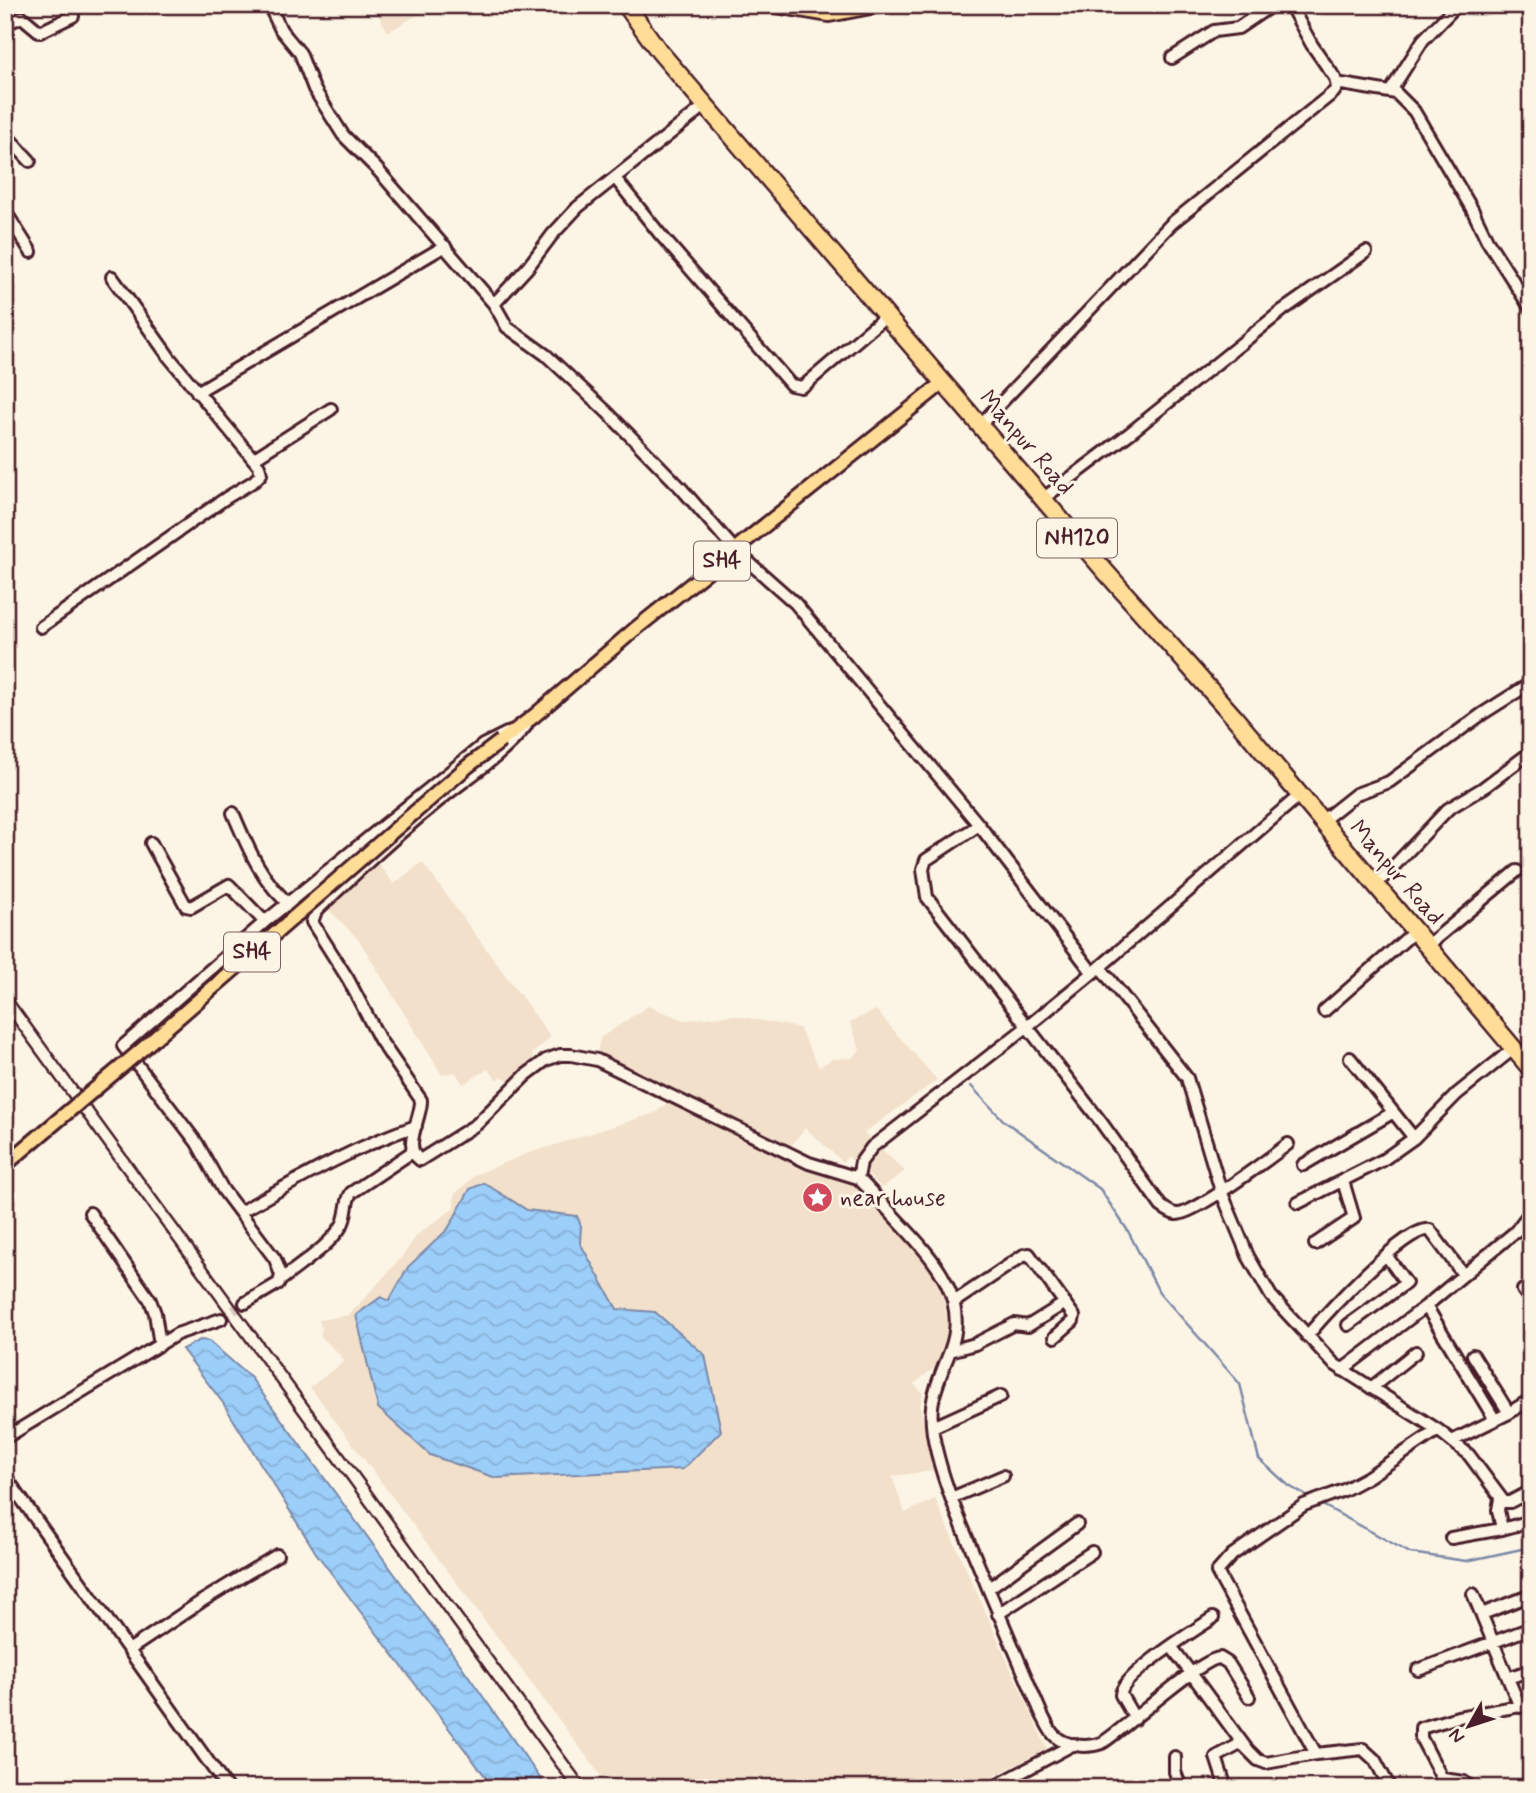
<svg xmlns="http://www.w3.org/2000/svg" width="1536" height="1793" font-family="Mynerve,sans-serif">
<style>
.built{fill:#f2e0cb}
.water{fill:url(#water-waves);stroke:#7b88a7;stroke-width:2}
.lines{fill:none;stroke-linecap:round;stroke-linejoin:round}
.stream{stroke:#7b88a7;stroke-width:2.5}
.minor-tunnel{stroke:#d8cac0;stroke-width:10;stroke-dasharray:10 5;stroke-linecap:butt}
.minor-casing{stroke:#4a1f2b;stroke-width:16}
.major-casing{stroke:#4a1f2b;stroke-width:18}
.highway-casing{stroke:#4a1f2b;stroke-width:21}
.minor{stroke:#fcf5e5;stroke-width:10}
.major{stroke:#fedd96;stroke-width:12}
.highway{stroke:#fedd96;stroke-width:16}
.rail{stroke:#4a1f2b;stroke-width:2.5}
.major-bridge-casing{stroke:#4a1f2b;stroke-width:18;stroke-linecap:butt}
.major-bridge{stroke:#fedd96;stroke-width:12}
.labels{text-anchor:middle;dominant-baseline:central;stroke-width:6;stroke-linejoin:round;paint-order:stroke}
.shield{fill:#fcf5e5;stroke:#7f5f63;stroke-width:2}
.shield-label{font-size:23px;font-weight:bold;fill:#4a1f2b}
.street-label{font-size:24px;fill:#4a1f2b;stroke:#fcf5e5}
.poi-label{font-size:24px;fill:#4a1f2b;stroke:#fcf5e5;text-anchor:start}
</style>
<defs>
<pattern id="water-waves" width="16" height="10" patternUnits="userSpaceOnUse" patternTransform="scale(1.75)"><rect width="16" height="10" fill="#9bcef9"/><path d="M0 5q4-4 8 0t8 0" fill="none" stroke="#87b0d6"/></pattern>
</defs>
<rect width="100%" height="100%" fill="#fcf5e5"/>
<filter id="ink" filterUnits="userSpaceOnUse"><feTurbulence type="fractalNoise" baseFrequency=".0143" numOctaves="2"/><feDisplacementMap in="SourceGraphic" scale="14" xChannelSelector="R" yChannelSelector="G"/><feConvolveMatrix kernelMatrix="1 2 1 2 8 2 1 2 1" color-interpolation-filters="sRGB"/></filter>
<g filter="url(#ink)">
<path class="built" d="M372,5H435L388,32Z
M422,862L551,1037L532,1054L536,1064L509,1081L502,1076L497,1080L488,1069L463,1084L455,1072L442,1075L359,940L329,910L378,864L394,884Z
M648,1006L684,1020L733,1015L799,1028L819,1067L832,1059L852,1058L860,1050L850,1022L876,1010L937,1080L864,1133L905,1171L882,1188L848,1156L843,1162L805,1128L789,1148L597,1052L600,1038Z
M671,1100L856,1185L931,1267L943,1290L948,1331L941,1355L934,1368L914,1384L923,1393L920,1406L933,1471L892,1476L905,1513L935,1499L1047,1749L971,1788H610L310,1387L345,1361L320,1335L322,1330L319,1320L349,1315L401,1258L417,1235L454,1208V1195L475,1175L526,1154L655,1113Z"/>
<path class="water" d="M484,1183L527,1210L577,1216L581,1226L580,1243L617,1309L655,1312L705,1355L721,1431L683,1469L496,1478L430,1455L378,1408L356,1315L381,1297L389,1301L408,1267L448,1229L470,1189Z
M200,1340L209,1341L251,1378L451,1651L547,1788H494L316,1553L223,1403L182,1349Z"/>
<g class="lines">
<path class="stream" d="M971,1086L1004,1121L1100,1189L1128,1231L1159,1292L1240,1384L1259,1459L1289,1486L1310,1498
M1319,1503L1410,1553L1466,1561L1531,1547"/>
<path class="minor-tunnel" d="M221,1319L245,1303"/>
<defs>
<path id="minor" d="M269,5L281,30L300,53L314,89L343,135L377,169L494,304L507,327L546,355L607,412L681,488L735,550L795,603L979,825L1092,972
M5,24L22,17L40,32L73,16
M1172,58L1214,31L1238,28L1272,5
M1336,83L1396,93L1414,111L1472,209L1487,240L1531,309
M1390,92L1423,40L1457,5
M5,134L30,161
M615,178L659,233L791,385L801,387L806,384L887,315
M5,211L31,252
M494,304L528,267L552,235L578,207L706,105
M197,392L445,246
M980,425L1172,223L1334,92L1337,87L1335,78L1312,45L1290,5
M253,459L331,409
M1044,498L1130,433L1283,310L1366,252
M41,627L226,498L254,481L261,474L259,466L169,357L112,277
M526,726C502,757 466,778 436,803C394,837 355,874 316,911L312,922L348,979L380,1040L421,1100C422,1118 401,1147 420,1160L477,1124L526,1075L546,1060L560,1055H571L597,1060L809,1163L858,1178
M233,813C247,846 263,885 293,907
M1322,821L1356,794L1389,782L1482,714L1531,683
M979,825L926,860L923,869L927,897L1101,1122L1161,1206C1165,1209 1170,1213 1176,1214C1193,1216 1271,1157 1288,1144
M151,843L186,906L191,907L229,885L261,918L267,920L483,745L507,733
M1376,885L1448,809L1483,788L1531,752
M1428,945L1517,871
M1100,967L1187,1078L1221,1191L1248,1256L1271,1296L1334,1364L1438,1430L1469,1455L1504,1502H1510L1531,1491
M1324,1011L1415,931
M1350,1058L1414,1138
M1303,1165L1392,1113
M1298,1203L1383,1160L1414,1138L1457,1094L1513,1049
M240,1212C297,1180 353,1147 416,1126
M90,1213L150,1300L155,1313L160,1345
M1520,1227L1531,1239
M1315,1244L1354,1218L1343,1181
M281,1280C300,1264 329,1247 342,1225C348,1214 345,1203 351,1193L412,1152
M1523,1290L1531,1301
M954,1302L1024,1255L1029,1254L1074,1316L1073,1321L1055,1337
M245,1303L279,1283L281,1275L275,1259L223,1190L197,1143L123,1046L267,920
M1426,1306L1495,1420
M1348,1325L1406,1283L1386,1255
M1307,1336C1324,1316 1407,1224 1430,1230L1462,1273
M950,1351L975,1344L1014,1324L1028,1326L1065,1303
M1473,1355L1509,1413
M1342,1370L1426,1306L1515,1232L1531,1211
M1371,1388L1416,1352
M933,1427L1001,1396
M5,1438L177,1334L221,1319
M1452,1441L1509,1413L1531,1399
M5,1476L227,1788
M951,1498L1003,1476
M1500,1499L1498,1510L1502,1529
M1451,1538L1502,1529L1531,1521
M989,1588L1077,1524
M1473,1594L1520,1707
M998,1614L1092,1552
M1482,1614L1531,1595
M1171,1646L1246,1748L1258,1760L1266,1763L1316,1754L1363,1749L1375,1760L1390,1788
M129,1650L202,1601L277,1555
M1418,1670L1531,1628
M1508,1678L1531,1670
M1249,1697L1228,1663L1220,1658C1201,1658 1126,1728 1102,1743C1088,1748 1065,1747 1054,1735C1049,1730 1046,1722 1042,1715C1024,1673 1006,1630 988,1588C970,1543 949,1501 937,1453C925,1406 934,1393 950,1351C970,1300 935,1260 902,1225C887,1209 873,1193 858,1178L861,1162L872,1147L1028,1026L1100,967L1300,795
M1135,1719L1121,1695C1120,1676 1195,1630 1213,1618
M1316,1754L1217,1572L1232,1555L1304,1505L1344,1490L1368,1477L1438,1430
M1175,1757V1772L1181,1788
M1443,1779L1464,1782L1471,1788
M992,1788L1074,1744
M1226,1788L1216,1757L1242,1743
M1447,1788L1421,1738V1728L1458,1717L1531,1704"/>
<path id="major" d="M770,5L829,15L881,5
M501,741L534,716L634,630L944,382"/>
<path id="highway" d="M626,5L659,51L791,205L1104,570L1234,717L1531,1069"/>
</defs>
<use href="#minor" class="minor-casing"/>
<use href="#major" class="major-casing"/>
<use href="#highway" class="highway-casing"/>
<use href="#minor" class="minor"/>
<use href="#major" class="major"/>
<use href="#highway" class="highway"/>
<path class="rail" d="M5,989L588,1788
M5,1010L572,1788"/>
<defs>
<path id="major-bridge" d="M5,1165L140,1051L468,766L501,741"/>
</defs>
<use href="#major-bridge" class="major-bridge-casing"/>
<use href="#major-bridge" class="major-bridge"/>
</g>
</g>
<defs>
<symbol id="sight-disc" viewBox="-11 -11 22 22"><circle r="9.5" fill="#d1495b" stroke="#fcf5e5"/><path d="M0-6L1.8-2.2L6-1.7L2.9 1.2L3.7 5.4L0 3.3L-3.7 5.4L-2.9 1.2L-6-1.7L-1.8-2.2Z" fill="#fff"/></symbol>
</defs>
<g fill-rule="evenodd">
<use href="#sight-disc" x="800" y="1180" width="35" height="35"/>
</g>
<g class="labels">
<g class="shield">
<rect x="1037" y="518.5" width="80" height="39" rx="5"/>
<rect x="694" y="541.5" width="56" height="39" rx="5"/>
<rect x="224" y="932.5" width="56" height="39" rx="5"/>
</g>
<g class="shield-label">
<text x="1077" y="538">NH120</text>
<text x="722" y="561">SH4</text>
<text x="252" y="952">SH4</text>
</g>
<g class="street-label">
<text transform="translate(1026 443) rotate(49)">Manpur Road</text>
<text transform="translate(1396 873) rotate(49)">Manpur Road</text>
</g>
<g class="poi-label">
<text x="840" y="1198">near house</text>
</g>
</g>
<rect width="1536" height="1793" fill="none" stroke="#fcf5e5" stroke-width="28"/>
<rect x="14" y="14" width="1508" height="1765" fill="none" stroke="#4a1f2b" stroke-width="2.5" filter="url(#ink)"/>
<g transform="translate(1469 1726) rotate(231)" stroke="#fcf5e5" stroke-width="5" paint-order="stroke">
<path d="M0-5L12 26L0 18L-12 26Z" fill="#4a1f2b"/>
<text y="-10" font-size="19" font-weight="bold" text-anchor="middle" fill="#4a1f2b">N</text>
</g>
</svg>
